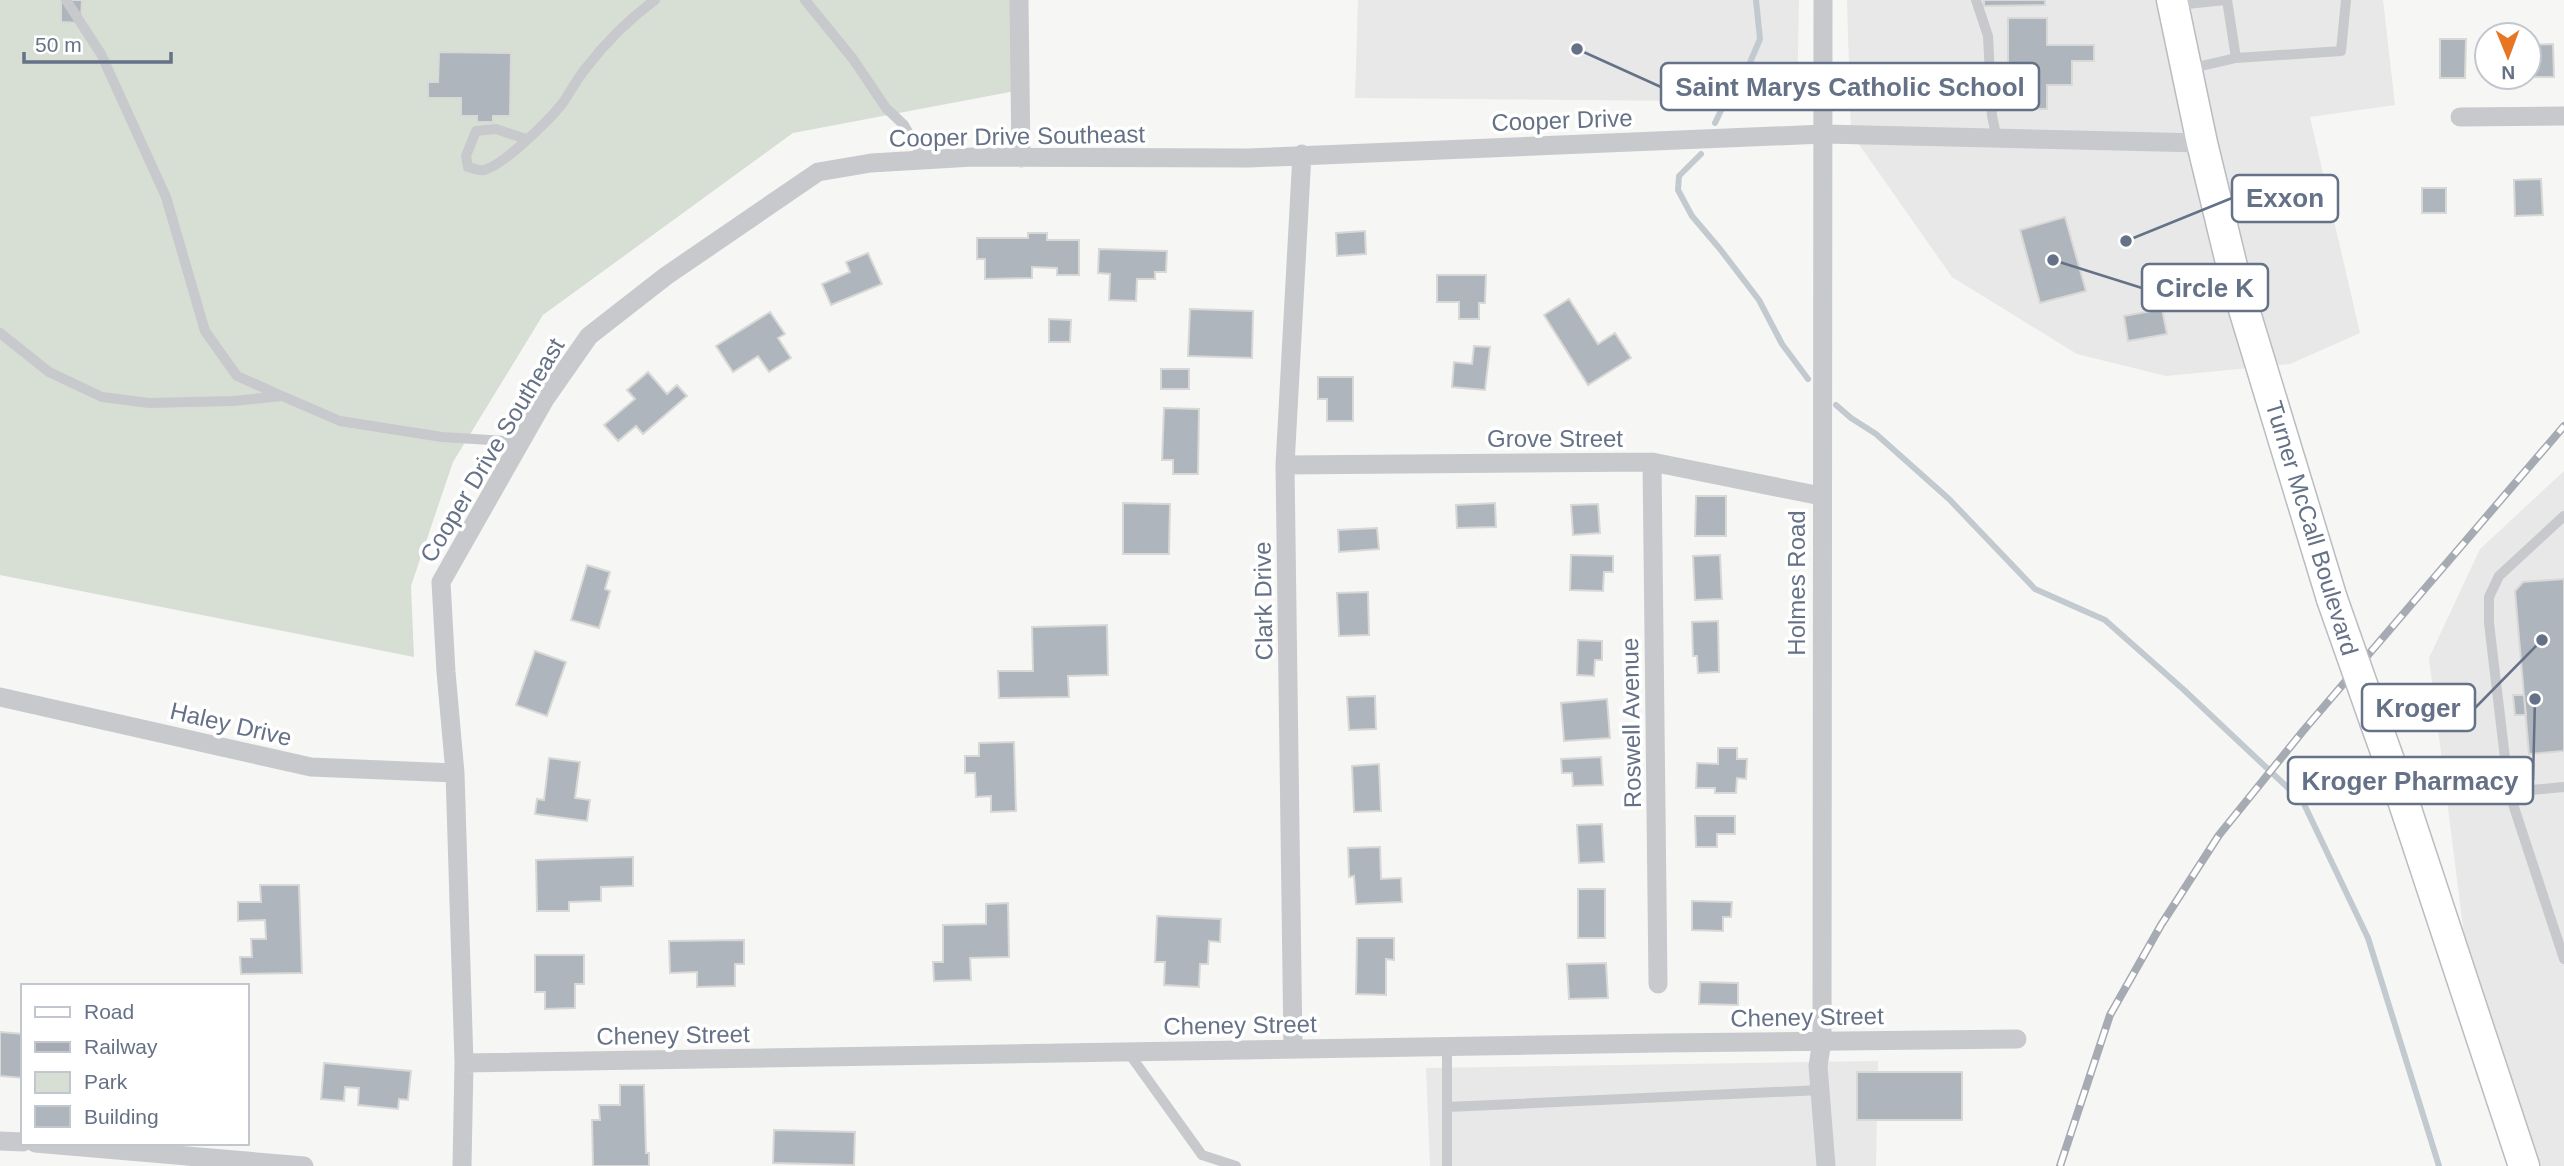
<svg xmlns="http://www.w3.org/2000/svg" width="2564" height="1166" font-family="Arial,sans-serif">
<style>
.built{fill:#e7e8e7}
.green{fill:#d7dfd5}
.lines{fill:none;stroke-linecap:round;stroke-linejoin:round}
.stream{stroke:#c2cad0;stroke-width:6}
.building{fill:#afb5bc;stroke:#d8d9d6;stroke-width:2}
.primary-casing{stroke:#b9bcc0;stroke-width:33}
.service{stroke:#c7c9cd;stroke-width:10}
.minor{stroke:#c7c9cd;stroke-width:19}
.primary{stroke:#fff;stroke-width:30}
.rail-casing{stroke:#a6aab2;stroke-width:8}
.rail{stroke:#fff;stroke-width:5;stroke-dasharray:16;stroke-linecap:butt}
.primary-bridge-casing{stroke:#b9bcc0;stroke-width:33;stroke-linecap:butt}
.primary-bridge{stroke:#fff;stroke-width:30}
.labels{text-anchor:middle;dominant-baseline:central;stroke-width:7;stroke-linejoin:round;paint-order:stroke}
.street-label{font-size:24px;fill:#657186;stroke:#fff}
.leader{fill:none;stroke:#657186;stroke-width:2.5}
.callout-dot{fill:#657186;stroke:#fff;stroke-width:2.5}
.callout{fill:#fff;stroke:#657186;stroke-width:2.5}
.callout-label{font-size:26px;text-anchor:middle;font-weight:bold;fill:#657186}
</style>
<rect width="100%" height="100%" fill="#f6f7f4"/>
<path class="built" d="M1358,0H1799L1797,102L1355,98Z
M1847,0H2383L2395,105L2310,117L2360,333L2290,364L2166,376L2077,354L1952,277L1851,133Z
M2564,471V1166H2525L2474,1014L2429,658L2480,549Z
M1878,1061L1876,1166H1430L1426,1068Z"/>
<path class="green" d="M0,0H1019L1020,90L793,133L543,315L453,462L411,586L414,657L0,575Z"/>
<g class="lines">
<path class="stream" d="M1715,123L1725,102L1735,98L1760,39L1756,0
M1701,154L1679,176L1678,190L1692,216L1720,249L1759,300L1782,344L1808,379
M1836,405L1851,418L1876,434L1949,499L2035,589L2105,620L2184,690L2303,802L2368,938L2439,1166"/>
</g>
<path class="building" d="M61,0H82L81,23L61,22Z
M1984,0H2045V5L1984,6Z
M2008,18H2047V45H2094V61H2072V85H2047V109H2008Z
M2440,39H2466L2465,78H2440Z
M2482,44H2487V77H2482Z
M2553,44L2554,77H2528L2529,45Z
M439,52L511,53L510,116H493V122H477V116H461V98H428V82H438Z
M2541,179L2543,215L2515,216L2514,180Z
M2422,188H2446V213H2422Z
M2065,217L2086,291L2040,303L2020,230Z
M1365,231L1366,254L1337,256L1336,233Z
M1028,233H1047V240H1079V275H1057V268L1032,267V278L985,279V259H977V238H1028Z
M1099,249L1167,251L1166,272H1155V279H1137L1136,301L1109,300L1110,274L1098,273Z
M868,253L882,284L831,305L822,284L850,272L846,262Z
M1437,275H1486L1485,303H1479V319H1459V302H1437Z
M1569,299L1598,344L1615,333L1631,358L1588,385L1544,315Z
M1190,309L1253,311L1252,358L1188,356Z
M2162,309L2167,334L2128,341L2124,316Z
M770,312L785,334L778,338L791,358L769,372L758,356L733,372L716,346Z
M1049,319L1071,320L1070,342H1049Z
M1474,346L1490,347L1485,390L1452,387L1454,362L1472,364Z
M1161,369H1189V389H1161Z
M648,372L667,394L677,385L687,396L643,434L636,426L618,441L604,425L635,399L627,390Z
M1318,377H1353V421H1327V399H1318Z
M1164,408L1199,409L1198,474H1173V460H1162Z
M1696,496H1726V536H1695Z
M1123,503L1170,504L1169,554H1123Z
M1495,503L1496,527L1457,528L1456,505Z
M1598,504L1600,533L1573,535L1571,505Z
M1377,528L1379,549L1339,552L1338,530Z
M1571,555L1613,556V572H1604L1603,591L1570,590Z
M1720,555L1722,599L1695,600L1693,556Z
M587,565L610,572L605,589L610,591L599,628L571,620Z
M2564,579V751L2529,754L2515,591L2523,582Z
M1368,592L1369,635L1339,636L1337,593Z
M1718,621L1719,672L1698,673L1697,656H1693L1692,622Z
M1107,625L1108,675L1068,676L1069,697L999,698L998,671H1033L1032,627Z
M1578,640L1602,641V660H1595L1594,676L1577,675Z
M535,651L566,662L547,716L516,705Z
M2513,695H2524L2526,715H2515Z
M1375,696L1376,729L1349,730L1347,697Z
M1607,699L1610,738L1564,741L1561,703Z
M1014,742L1016,811L991,812V796L976,797L975,773H965V756H979V743Z
M1718,748H1737V759H1747L1746,779L1737,778L1736,793H1715V788H1696L1697,763L1718,764Z
M1601,757L1603,785L1573,786L1572,773H1562L1561,759Z
M549,758L580,762L575,798L590,800L587,821L535,814L537,799L544,800Z
M1379,764L1381,811L1354,812L1352,766Z
M1695,816H1735V834H1717V847H1696Z
M1602,824L1604,862L1579,863L1577,825Z
M1380,847L1381,879L1401,878L1402,902L1356,904L1354,876L1349,877L1348,848Z
M633,857V886L601,887V901L569,902V911H537L536,860Z
M260,885H299L302,973L241,974L240,957H252L251,939H266L265,920L238,921V902H261Z
M1578,889H1605V938H1578Z
M1692,901L1732,902L1731,917H1723V931L1692,930Z
M1008,903L1009,957L970,958L971,980L934,981L933,962H943V925L986,924V904Z
M1157,916L1221,919L1220,942L1209,941L1208,964H1200L1199,987L1164,985L1165,962H1155Z
M1357,938H1394V960L1386,959V995L1356,994Z
M744,940V964H735V986L697,987V972L670,973L669,941Z
M535,955H584V984H575V1008L545,1009V992H535Z
M1606,963L1608,998L1569,999L1567,964Z
M1700,982L1738,983V1005L1699,1004Z
M0,1032L23,1034V1078L0,1076Z
M324,1063L411,1071L408,1100L399,1099L398,1109L358,1105L359,1088L345,1087L344,1101L321,1099Z
M1857,1072H1962V1120H1857Z
M620,1085H644L646,1153H649V1166H593L592,1120H600L599,1105H620Z
M774,1130L855,1132L854,1165L773,1163Z"/>
<g class="lines">
<defs>
<path id="primary" d="M2172,0L2202,143L2236,283L2332,599
M2376,724L2400,791L2524,1166"/>
</defs>
<use href="#primary" class="primary-casing"/>
<path class="service" d="M805,0L853,59L886,108L904,125L924,160
M1976,0L1988,36L1992,116L1997,139
M2177,5L2225,0
M2236,58L2341,51L2346,0
M2188,69L2236,58L2227,0
M526,139L496,129L476,131L466,156L468,167C473,168 479,171 484,170C503,166 549,120 562,104C570,92 577,79 586,68C606,42 629,19 655,0
M0,333L49,372L102,397L149,403L233,401L282,396L237,376L205,331L166,197L101,54L66,0
M282,396L340,421L442,437L520,442
M2564,787L2509,792L2564,959
M2509,792L2489,623V597L2499,576L2564,516
M1447,1046V1107
M1128,1052L1202,1155L1236,1166
M1447,1166V1107L1821,1090"/>
<path class="minor" d="M1019,0L1021,158
M1823,0L1822,1041L1818,1066L1826,1166
M2460,117L2564,116
M1652,462L1658,984
M1285,465L1652,462L1821,496
M0,697L311,767L455,773
M1293,1048L1285,465L1302,154
M464,1063L1661,1043L2017,1039
M0,1141L23,1142
M35,1143L304,1166
M462,1166L464,1063L455,773L446,672L441,582L545,399L589,336L666,276L818,172L871,163L973,157L1249,158L1824,134L2202,143"/>
<use href="#primary" class="primary"/>
<defs>
<path id="rail" d="M2060,1166L2110,1015L2161,925L2219,835L2303,731L2564,426"/>
</defs>
<use href="#rail" class="rail-casing"/>
<use href="#rail" class="rail"/>
<defs>
<path id="primary-bridge" d="M2332,599L2376,724"/>
</defs>
<use href="#primary-bridge" class="primary-bridge-casing"/>
<use href="#primary-bridge" class="primary-bridge"/>
</g>
<g class="labels">
<g class="street-label">
<text transform="translate(1562 120) rotate(-2)">Cooper Drive</text>
<text transform="translate(1017 136) rotate(-1)">Cooper Drive Southeast</text>
<text x="1555" y="438">Grove Street</text>
<text transform="translate(492 450) rotate(-59)">Cooper Drive Southeast</text>
<text transform="translate(2312 528) rotate(73)">Turner McCall Boulevard</text>
<text transform="translate(1796 583) rotate(-90)">Holmes Road</text>
<text transform="translate(1263 601) rotate(-91)">Clark Drive</text>
<text transform="translate(1631 723) rotate(-91)">Roswell Avenue</text>
<text transform="translate(231 724) rotate(13)">Haley Drive</text>
<text transform="translate(1807 1017) rotate(-1)">Cheney Street</text>
<text transform="translate(1240 1025) rotate(-1)">Cheney Street</text>
<text transform="translate(673 1035) rotate(-1)">Cheney Street</text>
</g>
</g>
<path class="leader" d="M1577 49L1661 87M2126 241L2232 198M2053 260L2142 288M2542 640L2475 708M2535 699L2533 780"/>
<g class="callout-dot">
<circle cx="1577" cy="49" r="7"/>
<circle cx="2126" cy="241" r="7"/>
<circle cx="2053" cy="260" r="7"/>
<circle cx="2542" cy="640" r="7"/>
<circle cx="2535" cy="699" r="7"/>
</g>
<g class="callout">
<rect x="1661" y="63" width="378" height="47" rx="7"/>
<rect x="2232" y="175" width="106" height="47" rx="7"/>
<rect x="2142" y="264" width="126" height="47" rx="7"/>
<rect x="2362" y="684" width="113" height="47" rx="7"/>
<rect x="2288" y="757" width="245" height="47" rx="7"/>
</g>
<g class="callout-label">
<text x="1850" y="96">Saint Marys Catholic School</text>
<text x="2285" y="207">Exxon</text>
<text x="2205" y="297">Circle K</text>
<text x="2418" y="717">Kroger</text>
<text x="2410" y="790">Kroger Pharmacy</text>
</g>
<rect x="21" y="984" width="228" height="161" fill="#ffffff" stroke="#c1c6cf" stroke-width="2"/>
<rect x="35" y="1007" width="35" height="10" fill="#ffffff" stroke="#c1c6cf" stroke-width="2"/>
<text x="84" y="1019" font-size="21" fill="#657186">Road</text>
<rect x="35" y="1042" width="35" height="10" fill="#a6aab2" stroke="#c1c6cf" stroke-width="2"/>
<text x="84" y="1054" font-size="21" fill="#657186">Railway</text>
<rect x="35" y="1072" width="35" height="21" fill="#d7dfd5" stroke="#c1c6cf" stroke-width="2"/>
<text x="84" y="1089" font-size="21" fill="#657186">Park</text>
<rect x="35" y="1106" width="35" height="21" fill="#afb5bc" stroke="#c1c6cf" stroke-width="2"/>
<text x="84" y="1124" font-size="21" fill="#657186">Building</text>
<g transform="translate(2508 56) rotate(179)"><circle r="33" fill="#ffffff" stroke="#c1c6cf" stroke-width="2"/>
<path d="M0-5L12 26L0 18L-12 26Z" fill="#e77524"/>
<text y="-10" font-size="19" font-weight="bold" text-anchor="middle" fill="#657186">N</text>
</g>
<path d="M24 52v10h147v-10" fill="none" stroke="#657186" stroke-width="3.5"/>
<text x="35" y="52" font-size="21" fill="#657186" stroke="#ffffff" stroke-width="5" paint-order="stroke">50 m</text>
</svg>
